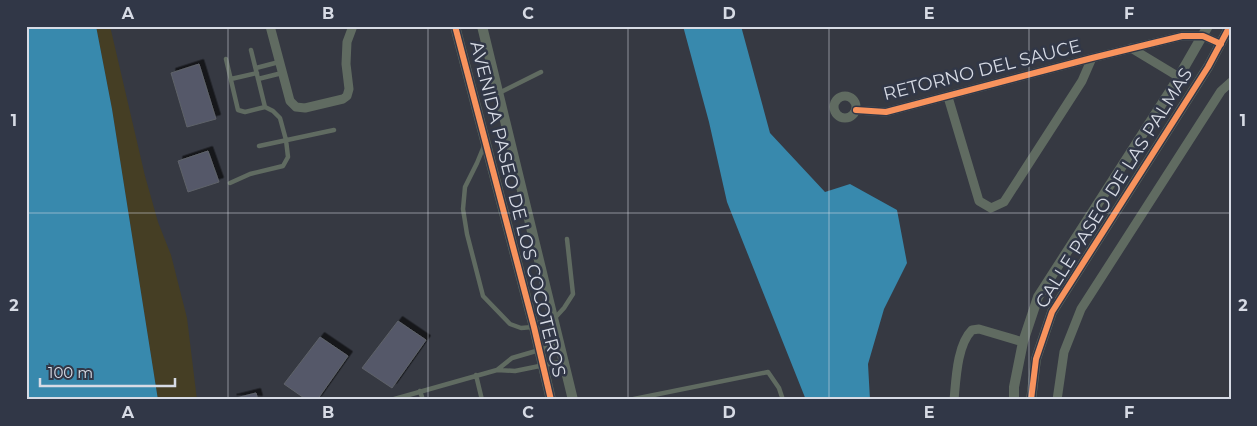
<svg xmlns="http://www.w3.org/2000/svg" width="1257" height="426" font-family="Montserrat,sans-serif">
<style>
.sand{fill:#453e24}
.water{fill:#3889ad}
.building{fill:#545969;stroke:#5f6269;filter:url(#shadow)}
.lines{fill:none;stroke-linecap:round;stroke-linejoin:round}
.service{stroke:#606b61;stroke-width:4.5}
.minor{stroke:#606b61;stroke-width:9}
.tertiary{stroke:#606b61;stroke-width:10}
.cycleway-casing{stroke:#313747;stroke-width:9}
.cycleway{stroke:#f8935d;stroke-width:6}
.grid{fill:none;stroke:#d7dbe5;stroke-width:1;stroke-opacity:0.55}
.labels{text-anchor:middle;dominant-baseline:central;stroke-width:5;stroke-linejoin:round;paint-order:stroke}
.street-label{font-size:18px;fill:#d7dbe5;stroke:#313747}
.neatline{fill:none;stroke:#d7dbe5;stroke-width:2}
.grid-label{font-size:16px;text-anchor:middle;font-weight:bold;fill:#d7dbe5}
</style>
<defs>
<filter id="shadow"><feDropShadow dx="4.5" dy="-4.5" stdDeviation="0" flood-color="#0009"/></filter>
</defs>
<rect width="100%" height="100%" fill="#363942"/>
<path class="sand" d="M96,26H110L145,176L158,222L171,255L187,318L197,400H158L112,109Z"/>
<path class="water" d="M26,26H96L112,109L158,400H26Z
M683,26H741L770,133L825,192L850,184L897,210L907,263L884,309L868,364L870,400H806L727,202L709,122Z"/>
<path class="building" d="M199,64L216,119L187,127L171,73Z
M208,151L219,182L188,192L178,161Z
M398,321L426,340L392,388L362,368Z
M320,337L348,356L317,400H307L284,384Z
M256,393L258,400L232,399Z"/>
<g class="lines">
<path class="service" d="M226,59L238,110L245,112L265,107
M256,68L279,62
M231,79L257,73
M258,79L282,73
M499,93L541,72
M259,146L334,130
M484,146L477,163L465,187L463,209L467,234L483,296L510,324L521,328L533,327
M230,183L250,174L283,166L288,157L286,140L280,118L273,111L265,107L251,50
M534,324L553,320L564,308L573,294L567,239
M497,370L512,358L560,344
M476,375L482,400
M420,391L423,400
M391,400L497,370L515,371L564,361
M629,400L768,372L779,388L783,400"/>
<path class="minor" d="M270,26L290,101L296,107L305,108L343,99L347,96L349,89L346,64L347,42L353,26
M1131,48L1179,77
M834 107a11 11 0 1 1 22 0a11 11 0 1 1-22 0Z
M948,97L979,201L991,208L1004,202L1082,81L1092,58
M856,110L886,112L1092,58L1182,36H1203L1221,44
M954,400C956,379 957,345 972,330L979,329L1023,342
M1057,400L1064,352L1081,309L1221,91L1231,82"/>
<path class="tertiary" d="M455,26L534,327L551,400
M482,26L573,400
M1014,400V387L1023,342L1038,297L1174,85L1208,26
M1031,400L1036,359L1052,312L1208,67L1230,26"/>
<defs>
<path id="cycleway" d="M455,26L534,327L551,400
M856,110L886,112L1092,58L1182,36H1203L1221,44
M1031,400L1036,359L1052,312L1208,67L1230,26"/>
</defs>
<use href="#cycleway" class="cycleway-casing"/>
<use href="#cycleway" class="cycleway"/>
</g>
<path class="grid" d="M228,26V400M428,26V400M628,26V400M829,26V400M1029,26V400M26,213H1231"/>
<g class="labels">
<g class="street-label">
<text transform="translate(982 70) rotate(-14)">RETORNO DEL SAUCE</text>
<text transform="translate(1114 188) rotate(-58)">CALLE PASEO DE LAS PALMAS</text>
<text transform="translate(518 209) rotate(76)">AVENIDA PASEO DE LOS COCOTEROS</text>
</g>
</g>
<rect width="1257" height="426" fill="none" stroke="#313747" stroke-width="55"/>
<path d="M40 378v8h135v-8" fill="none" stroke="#d7dbe5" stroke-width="2.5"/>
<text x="48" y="378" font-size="15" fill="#d7dbe5" stroke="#313747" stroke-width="4" paint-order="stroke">100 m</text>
<rect x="28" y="28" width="1202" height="370" class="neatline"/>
<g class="grid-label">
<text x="128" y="19">A</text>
<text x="328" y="19">B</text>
<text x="528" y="19">C</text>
<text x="729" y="19">D</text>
<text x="929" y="19">E</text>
<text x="1129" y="19">F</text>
<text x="14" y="126">1</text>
<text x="1243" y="126">1</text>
<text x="14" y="311">2</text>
<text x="1243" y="311">2</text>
<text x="128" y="418">A</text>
<text x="328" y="418">B</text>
<text x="528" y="418">C</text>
<text x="729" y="418">D</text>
<text x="929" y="418">E</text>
<text x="1129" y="418">F</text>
</g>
</svg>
